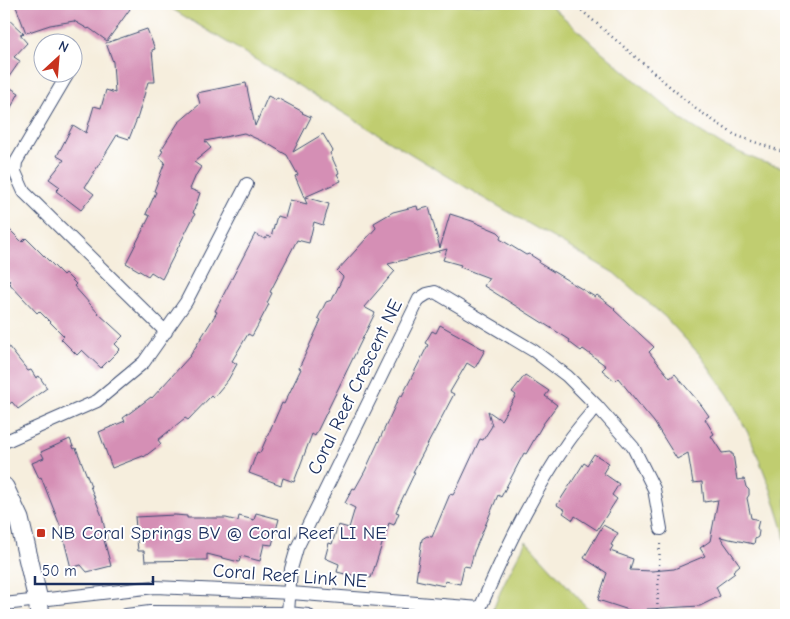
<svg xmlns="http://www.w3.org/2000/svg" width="790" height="619" font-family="'Comic Neue',sans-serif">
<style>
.green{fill:#c0cd6f;stroke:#6e7e66}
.building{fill:#d58fb5}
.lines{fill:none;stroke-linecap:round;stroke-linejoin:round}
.street-casing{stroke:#3c4c71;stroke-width:14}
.secondary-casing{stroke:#3c4c71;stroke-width:21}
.path{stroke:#3c4c71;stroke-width:2.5;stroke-dasharray:1 4;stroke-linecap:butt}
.street{stroke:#fff;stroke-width:12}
.secondary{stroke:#fff;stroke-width:19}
.poi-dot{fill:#c8321e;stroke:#fff;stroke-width:2}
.labels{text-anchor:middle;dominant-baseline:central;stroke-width:4;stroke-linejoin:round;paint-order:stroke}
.street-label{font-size:19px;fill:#1b2f5e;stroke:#fff}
.poi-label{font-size:19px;fill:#1b2f5e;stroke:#fff;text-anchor:start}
</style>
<rect width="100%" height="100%" fill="#fff"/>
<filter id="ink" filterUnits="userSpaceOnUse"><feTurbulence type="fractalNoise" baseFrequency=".02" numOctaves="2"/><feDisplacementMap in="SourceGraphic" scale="10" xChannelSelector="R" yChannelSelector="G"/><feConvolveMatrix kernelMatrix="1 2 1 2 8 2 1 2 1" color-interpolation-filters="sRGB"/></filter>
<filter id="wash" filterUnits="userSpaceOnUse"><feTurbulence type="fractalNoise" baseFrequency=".0096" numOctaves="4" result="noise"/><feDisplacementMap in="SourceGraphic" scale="20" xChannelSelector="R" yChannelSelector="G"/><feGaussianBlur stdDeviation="1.12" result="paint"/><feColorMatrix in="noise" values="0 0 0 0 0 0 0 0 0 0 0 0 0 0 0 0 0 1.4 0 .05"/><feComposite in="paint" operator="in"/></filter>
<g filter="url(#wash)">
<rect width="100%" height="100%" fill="#f6eedd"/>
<path class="green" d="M164,4H549L595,46L682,120L722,145L762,162L786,168V548L783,529L771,490L751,439L729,396L700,355L665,317L614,273L472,191Z
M526,541L594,615H491L503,585Z"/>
<g id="blocks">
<path class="building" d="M15,4H124L130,9L107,41L89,28L88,29L74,21L50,25L26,33Z
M4,15L24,34L20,35L27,43L14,57L20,61L4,84Z
M147,29L155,49L152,50L155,82H148L138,116L129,139L117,135L85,187L94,194L81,210L56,191L60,187L49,179L64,160L57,156L73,125L86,133L94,106L101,108L106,90L115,93L113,62L106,43Z
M246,83L255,126L268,96L276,100L277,98L303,112L302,113L311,117L293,152L323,134L333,151L330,153L339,173L337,174L341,181L305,197L329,204L323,225L314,222L309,243L297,240L270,292L272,293L267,303L269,304L257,327L252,336L248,334L232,361L237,364L228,380L213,398L211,396L188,420L185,418L158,440L161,444L144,457L143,456L112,468L99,432L125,421L123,418L151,397L152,398L190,356L217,312L215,311L255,234L265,239L267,236L271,237L277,216L285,218L290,200L307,204L295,176L298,175L287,155L268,144L244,133L205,141L211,148L194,162L201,167L196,175L190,189L200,193L193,213L195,214L162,279L151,272L148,276L126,263L150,216L146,214L156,192L154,191L165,162L159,157L163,151L161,150L178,123L200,104L197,93Z
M4,84L19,93L4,120Z
M417,206L418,210L429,207L440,248L450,214L472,221L498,232L501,235L500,239L526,255L529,254L540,261L539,263L595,297L597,295L615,309L614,310L654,347L649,352L670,378L675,374L702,406L709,416L705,419L714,434L711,436L722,453L731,452V454H733L737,480L744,479L746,487L749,490V495L747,498L751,518L759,520L757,528L759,531L758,537L755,539L754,544L720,537L740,565L733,571L735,573L716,587L720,596L700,606L647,609V612H635L598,600L607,573L584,558L603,525L618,533L611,545L613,546L610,551L633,559L630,570L652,571L674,569L705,556L700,548L710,541L718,500L704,502L702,482L693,483L688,453L677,459L654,422L639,404L618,378L615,381L602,370L606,366L583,349L581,351L569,342L570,340L484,286L489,278L460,267L461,265L443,260L447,249L388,264L395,271L364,307L375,313L315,436L312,434L294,482L283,478L281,485L249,473L257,452L260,453L282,403L284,404L301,369L299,368L321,320L318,318L326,302L332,300L343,277L337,271L376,228L374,223L393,212Z
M4,224L22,242L26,238L63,275L65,273L76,284L74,286L98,313L123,336L115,344L120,349L101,368L82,350L77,355L61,339L64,336L39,311L37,313L8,282L10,281L4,275Z
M440,325L485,350L475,368L467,363L450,392L454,394L413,472H415L396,512L399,513L394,525L389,523L371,578L356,574L355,576L349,574V575L337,572L339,564L325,558L329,543L332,544L338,525L349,528L355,508L345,503L353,488L355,489L365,471L400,395L402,396L428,345L425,343L432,331L436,333Z
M4,341L28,371L31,370L36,378L39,376L47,388L18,409L12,402L4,408Z
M525,375L549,391L545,396L557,405L543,424L526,454L524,453L501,497L498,495L474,552L470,567L464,566L460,584L445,581L444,586L416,580L422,539L427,536L432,537L450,494L453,495L460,482L480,439L483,440L492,426L488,411L501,420L516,395L512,392Z
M70,439L74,449L76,448L91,486H90L102,516L107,539L104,540L111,566L87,572L81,565L71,568L61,528L41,477L39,478L32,463L44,458L41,452Z
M594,454L609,463L603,473L619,484L612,495L617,499L597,530L575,516L573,520L563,513L565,510L557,505L584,463L587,465Z
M256,513L279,519L272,545L264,544L260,561L241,556L239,562L207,554V560L145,561L144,551H138L135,517L175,515L187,516V518H226L238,521L239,516L254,520Z"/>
</g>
</g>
<g filter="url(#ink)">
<use href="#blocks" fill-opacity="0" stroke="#3c4c71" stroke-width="1"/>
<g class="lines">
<defs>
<path id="street" d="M69,72L16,162L15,172L24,192L166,332
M4,442L97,401L144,362L186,302L247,184
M4,604L155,587L291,593L480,608
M288,613L291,569L297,548L419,299L427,294L435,292L534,351L567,376L597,406L633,447L654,489L661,529
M126,615L150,612L288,613L308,615
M477,615C503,555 531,495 568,442C577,429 588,417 597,406"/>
<path id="secondary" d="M4,487L19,519L38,600L40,615"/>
</defs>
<use href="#street" class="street-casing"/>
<use href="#secondary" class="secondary-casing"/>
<path class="path" d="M574,4L696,109L735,135L786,153
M495,609L503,615
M657,615L660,542"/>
<use href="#street" class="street"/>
<use href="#secondary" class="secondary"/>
</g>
</g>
<rect class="poi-dot" x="36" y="528" width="10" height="10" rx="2.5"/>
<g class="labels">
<g class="street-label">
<text transform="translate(355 387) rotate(-64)">Coral Reef Crescent NE</text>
<text transform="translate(290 576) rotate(4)">Coral Reef Link NE</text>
</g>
<g class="poi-label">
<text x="51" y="533">NB Coral Springs BV @ Coral Reef LI NE</text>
</g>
</g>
<rect width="790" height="619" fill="none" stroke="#fff" stroke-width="20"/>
<g transform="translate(58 58) rotate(26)"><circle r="24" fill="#ffffff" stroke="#a4acbf"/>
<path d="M0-4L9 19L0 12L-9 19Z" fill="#c8321e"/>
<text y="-8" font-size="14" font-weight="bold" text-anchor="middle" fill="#1b2f5e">N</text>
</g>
<path d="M35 576v8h118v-8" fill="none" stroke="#1b2f5e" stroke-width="2.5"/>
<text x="42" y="576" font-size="15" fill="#1b2f5e" stroke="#ffffff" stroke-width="4" paint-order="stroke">50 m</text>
</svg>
